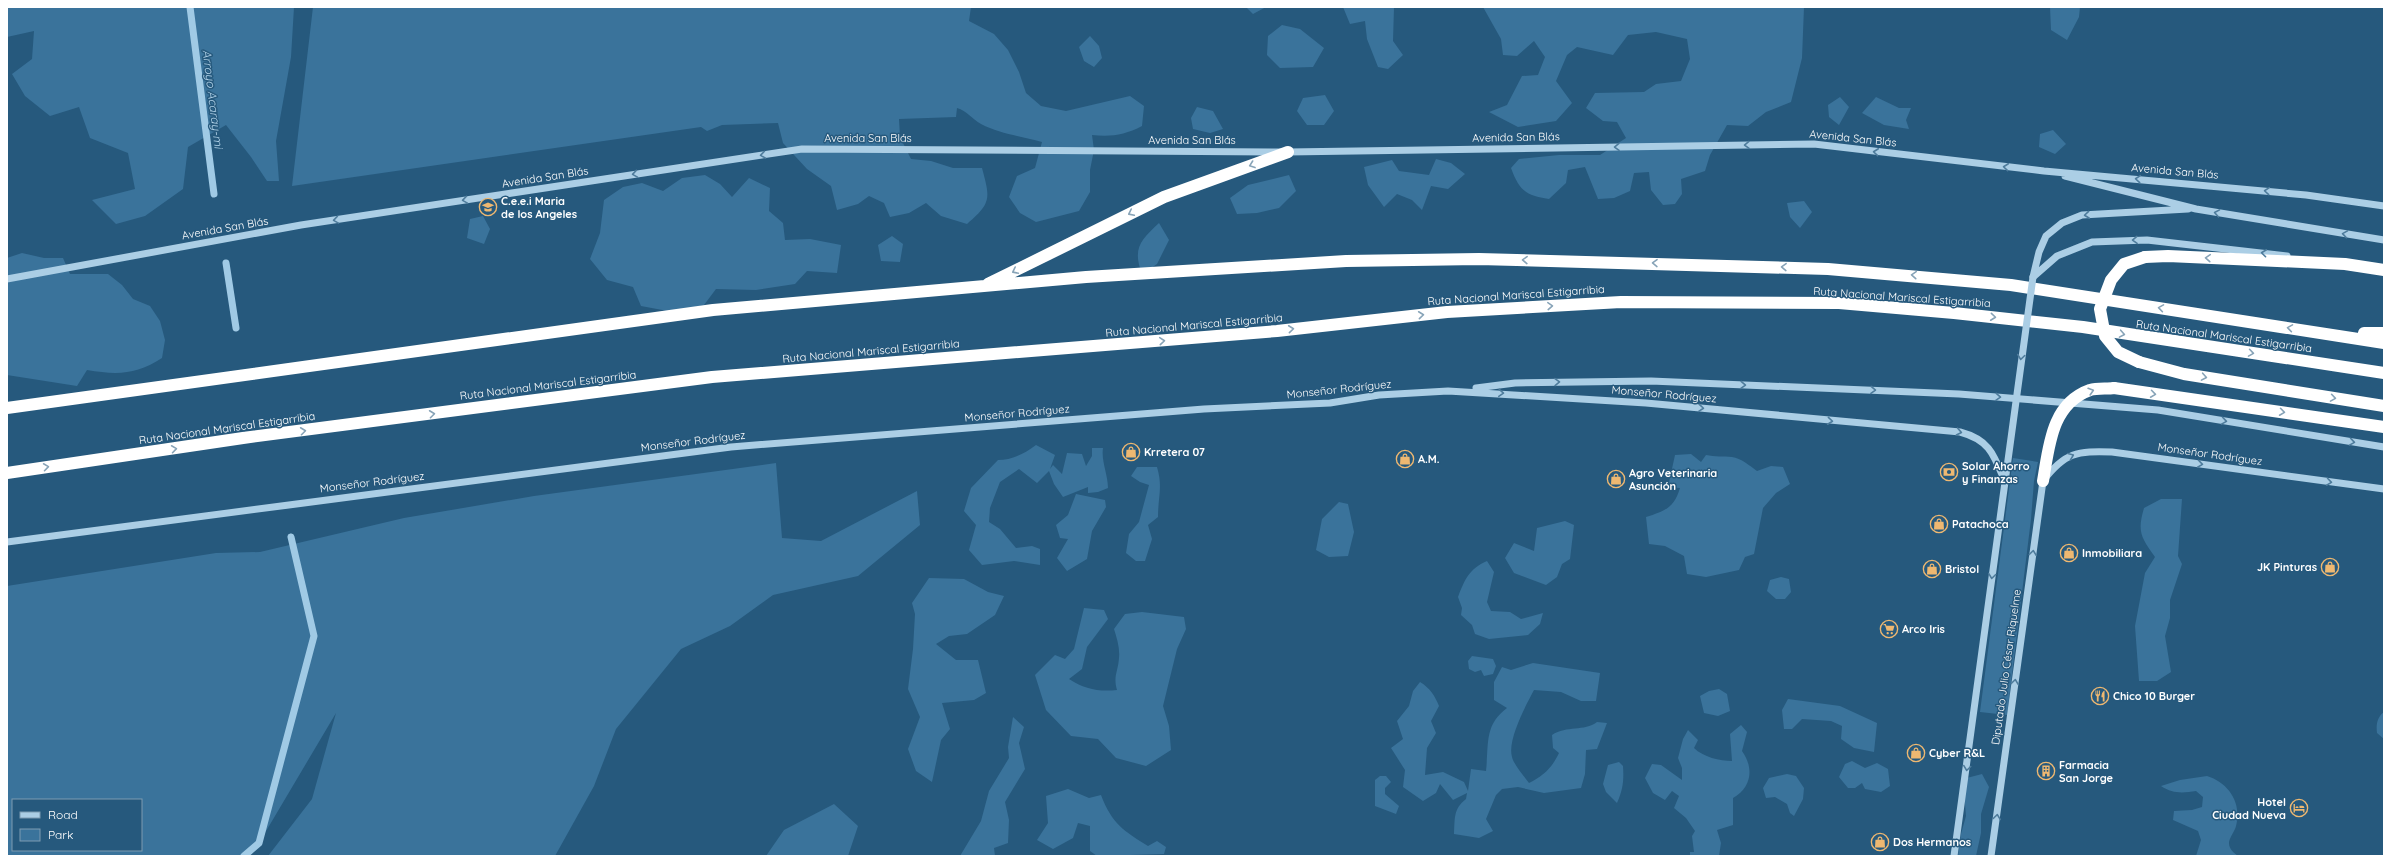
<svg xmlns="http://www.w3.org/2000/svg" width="2391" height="863" font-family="Quicksand,sans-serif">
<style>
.green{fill:#3a739b;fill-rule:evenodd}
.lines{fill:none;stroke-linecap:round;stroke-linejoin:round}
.stream{stroke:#a0cae5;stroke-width:7}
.minor{stroke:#abcee5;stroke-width:7}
.highway{stroke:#fff;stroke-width:12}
.minor-bridge{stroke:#abcee5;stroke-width:7}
.highway-bridge{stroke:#fff;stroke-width:12}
.oneway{stroke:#4e7c9c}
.oneway2{stroke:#88a4b8}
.labels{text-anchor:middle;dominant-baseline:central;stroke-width:3;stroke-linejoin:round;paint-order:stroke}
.street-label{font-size:11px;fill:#fff;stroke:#26597d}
.poi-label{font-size:11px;font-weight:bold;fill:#fff;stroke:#26597d;text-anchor:start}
.water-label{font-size:12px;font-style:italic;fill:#b7d7ed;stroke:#26597d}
</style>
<rect width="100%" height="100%" fill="#26597d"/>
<path class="green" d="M7,7H294L291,57L276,141L279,181H267L251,157L226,125L188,147L183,189L145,216L116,224L92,200L135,189L128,153L90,138L79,107L50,116L25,96L12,74L32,59L34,31L7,37Z
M313,7H971L969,21L994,34L1008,50L1019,72L1026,93L1041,106L1066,111L1130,96L1144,106L1142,126C1125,135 1111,137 1092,135L1094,150L1090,170V192L1079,211L1036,222L1020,213L1009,197L1017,176L1035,168L1042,142C1021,136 1000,134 981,124C972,119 967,111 957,108L956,117L899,119L900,137L911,159L931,161L953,168H982C990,198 992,203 967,224L941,216L926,203L909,213L890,217L884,203L869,196L858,204L837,210L831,186L807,169L783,143L778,123L722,125L707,131L701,127L292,186Z
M1246,7H1266L1253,14Z
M1343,7H1394L1393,41L1403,55L1388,69L1378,67L1367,39L1365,21L1350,24Z
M1483,7H1804L1802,58L1791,102L1766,112L1748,126L1727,125L1710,155L1705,171L1681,179L1682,194L1675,204L1663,205L1651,190L1649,172L1634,173L1630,191L1614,198L1598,199L1585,167L1568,170L1566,183L1549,199C1526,196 1519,190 1511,168L1519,159L1559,155H1600L1626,138L1617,122L1603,121L1586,108L1595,93L1644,92L1656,84L1681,81L1690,59L1687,39L1656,32L1628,35L1613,55L1577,47L1567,55L1556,81L1572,103L1556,121L1518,127L1489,112L1507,105L1522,76L1538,75L1545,57L1534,41L1517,56L1503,55L1501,39Z
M2050,7H2080L2079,17L2067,40L2051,30Z
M1282,25L1300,29L1324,48L1313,67L1280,68L1267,55L1268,36Z
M1090,36L1099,46L1102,58L1094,67L1084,61L1079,47Z
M1325,95L1334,111L1324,125H1307L1297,111L1303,98Z
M1840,97L1849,107L1839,125L1829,117L1828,105Z
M1876,97L1899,108H1911L1906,120L1909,129L1884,125L1862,113Z
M1197,107L1213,111L1223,129L1210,133L1193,129L1191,118Z
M2053,130L2066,144L2055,154L2039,147L2040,134Z
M1436,159L1451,163L1465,174L1448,189L1431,186L1422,210L1412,200L1397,194L1384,207L1368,185L1364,167L1392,160L1399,171L1429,175Z
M705,175L720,184L732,197L749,178L770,188L769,211L783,223L785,240L810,239L841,245L837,273L807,271L795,284L756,290L716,289L704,305L673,312L641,306L633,287L607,280L590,259L600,233L604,200L623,187L642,183L663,191L682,178Z
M1289,175L1296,191L1279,208L1257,213L1237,214L1230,198L1248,185Z
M1804,201L1812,212L1800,228L1790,217L1787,203Z
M483,216L490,229L484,244L467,238L470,219Z
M1159,223L1169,240L1157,264L1142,274C1132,248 1141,240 1159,223Z
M892,236L903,244L900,262L881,261L878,245Z
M22,253L44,258H63L70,274H108L122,285L133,299L150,306L160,321L165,340L162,358C136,375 117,375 87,370L77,386L7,375V258Z
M1036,445L1055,455L1050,469L1053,465L1062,474L1067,453L1082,454L1086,466L1092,456V448H1103C1101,461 1108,474 1108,488L1098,492L1088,493V487L1063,497L1054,484L1049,471L1037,483L1019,469L1000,482L990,508L989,522L1000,529L1016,548L1032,546L1040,549V565L1014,561L982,565L969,550L976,525L964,511L971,488L998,460C1012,460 1024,454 1036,445Z
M1691,454L1701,462L1706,455C1715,457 1723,456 1732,457C1741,458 1750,466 1757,471L1771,466L1783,467L1790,484L1776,493L1763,508L1754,554L1745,557L1739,570L1706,577L1687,574L1684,556L1665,546L1649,544L1646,517C1665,511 1674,508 1680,488L1668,487L1675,455Z
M2013,458L2038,462L2034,481L2031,519L2007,715L1980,712Z
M776,463L782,538L821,541L917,491L920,525L858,576L773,595L730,626L681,649L616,729L594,786L555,856H268L312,799L336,713L259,843L244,856H7V586L216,553L260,552L404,518L534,496ZM13,800H141V850H13Z
M1137,467H1157C1163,487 1158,497 1158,517L1148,525L1152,539L1145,561H1136L1126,553L1129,534L1139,522L1149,485L1140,482L1131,476Z
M1076,494L1105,500L1106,507L1092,531L1087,559L1067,571L1057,558L1068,539L1060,538L1056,525L1068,515Z
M2161,499H2182L2178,556L2182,564L2170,600V618L2165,636L2171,672L2157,681H2139L2135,626L2145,573L2155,557C2141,537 2137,532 2144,508Z
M1339,502L1348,504L1354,532L1348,556L1329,557L1316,550L1322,519Z
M1565,521L1574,525L1570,559L1562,564L1557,577L1546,585L1514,573L1505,558L1514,543L1534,551L1537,528Z
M1487,561L1494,572L1487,602L1491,611L1510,612L1521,619L1543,613L1540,624L1528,635L1489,639L1475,634L1472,625L1461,615L1462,608L1458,597C1465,579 1469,569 1487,561Z
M1781,577L1789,579L1791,592L1785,599H1776L1767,591L1770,580Z
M929,578L964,579L988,592L1004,596L995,615L967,634L949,636L936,644L956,660H978L986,693L974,700L942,703L950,729L941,740L932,782L916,771L908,749L920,717L908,689L913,649L915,614L912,603Z
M1084,608L1104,610L1108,619L1087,647L1082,669L1069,679C1084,689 1099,692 1117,690C1113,676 1118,672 1119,658C1120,648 1117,639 1114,629L1125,614L1142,612L1184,617L1186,629L1177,649L1163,706L1169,726L1171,750L1146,766L1116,758L1098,739L1071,736L1046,710L1035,675L1055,655L1065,659L1074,649Z
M1472,656L1493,659L1496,666L1493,674L1484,676L1481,670L1475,672L1469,669L1468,661Z
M1533,663L1600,673L1596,701H1581L1561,692L1534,690C1526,705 1507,740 1512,757C1514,765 1524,776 1529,783C1543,776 1552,768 1559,753L1553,748L1552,735C1567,725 1584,732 1597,722L1607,723L1597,749L1586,750L1585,774L1581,788L1544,793L1518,787L1502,789L1496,795L1486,819L1493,831L1479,838L1454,834C1455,819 1453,809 1466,799L1467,793L1453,800L1440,784L1436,793L1423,801L1403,787L1405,770L1391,748L1403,739L1397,721L1409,706L1413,691L1420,682C1430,688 1435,696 1439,706L1431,721L1436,733L1427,748L1425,775L1443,772L1464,782L1468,791L1471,769L1486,771C1489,744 1484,725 1507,708L1494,700V682L1502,667L1511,670Z
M1719,689L1727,694L1730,711L1718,716L1704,713L1700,696L1709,691Z
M1788,699L1840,706L1877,723L1874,752L1854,748L1841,739L1842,726L1831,721L1802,719L1792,729H1784L1782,710Z
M2384,712V739L2377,733C2376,725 2377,717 2384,712Z
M1013,717L1024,727L1019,743L1025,769L1005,802L1009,820L1008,843L994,848L995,856H960L981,821L989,791L1009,758L1008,747Z
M1741,725L1747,732L1742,751C1754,768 1752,787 1733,798V825L1717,830L1721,843L1719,856H1690V852H1694L1692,836L1695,831L1686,818L1674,808L1679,796L1672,791L1665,800L1653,793L1645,778L1652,764L1661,765L1682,780V768L1678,758L1683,739L1688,730L1698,740L1694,748C1703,757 1720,761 1732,761L1730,734Z
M1852,761L1865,768L1877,763L1888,769L1890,786L1881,792L1865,789L1862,783L1855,788H1848L1839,777L1845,764Z
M1619,762L1623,766C1624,780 1623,790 1617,803L1606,792L1603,784L1608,765Z
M1787,774L1796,776L1804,788L1803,799L1794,816L1790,813L1787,804L1775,797L1766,798L1763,788L1769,778Z
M1982,774L1989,787L1981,814V833L1976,856H1958L1961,834L1966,816L1963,779Z
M1380,776H1386L1391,782L1385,788V794L1399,806L1396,814L1375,806V780Z
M2207,776C2229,783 2242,803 2236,826C2235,831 2229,838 2229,843C2229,849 2234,853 2238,856H2196L2201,840L2198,831L2173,820L2174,811L2192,810L2202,807L2203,797L2196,791C2183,793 2173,794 2161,786L2180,780Z
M1068,789L1089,798L1101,795C1112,824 1124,831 1148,846L1157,841L1166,847L1164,854L1097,856L1090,851V826L1078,823L1073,838L1053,849L1037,840L1048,823L1046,796Z
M834,804L858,826L848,856H766L784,830Z"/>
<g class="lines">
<path class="stream" d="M190,7L214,194
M226,263L236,328
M244,856L259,843L314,636L291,537"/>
<path class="minor" d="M2065,176L2196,209L2384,240
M2033,277L2057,256L2092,242L2147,240L2287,256
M2033,277L2039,252L2046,236L2062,223L2082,215L2188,209
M7,279L301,225L802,149L1288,152L1814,144L2044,171L2306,195L2384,206
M1476,388L1515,383L1651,381L1959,394L2158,410L2384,447
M7,542L731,447L1204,409L1330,403L1379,395L1448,391L1646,403L1960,432C1990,440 1994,455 2005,482L1954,856
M1991,856L2043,481C2065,452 2077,451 2112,452L2384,489"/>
<path class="highway" d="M2145,257L2168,256L2345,264L2384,270
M988,284L1164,197L1288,152
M2364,333H2384
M2139,362L2184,374L2384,406
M2114,388L2384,427
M7,408L713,310L1086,277L1346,261L1479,259L1828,269L2011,285L2384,343
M7,473L243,438L712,377L1277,331L1447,312L1621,302L1839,303L1954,313L2083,327L2384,373"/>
<path class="minor-bridge" d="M2005,482L2033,277"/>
<path class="highway-bridge" d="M2139,362L2118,352L2105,336L2100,309L2111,280L2124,264L2145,257
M2043,481C2049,447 2051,404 2090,390C2097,388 2107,389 2114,388"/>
</g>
<defs><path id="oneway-chevron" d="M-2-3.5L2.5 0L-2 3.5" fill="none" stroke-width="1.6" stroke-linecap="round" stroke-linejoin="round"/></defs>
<g class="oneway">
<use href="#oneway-chevron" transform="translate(1747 145) rotate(179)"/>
<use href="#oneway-chevron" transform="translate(1617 147) rotate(179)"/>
<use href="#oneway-chevron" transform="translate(1876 152) rotate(-174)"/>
<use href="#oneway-chevron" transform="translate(763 155) rotate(171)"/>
<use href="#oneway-chevron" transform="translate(2006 167) rotate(-174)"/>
<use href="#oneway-chevron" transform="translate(635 174) rotate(171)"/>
<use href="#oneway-chevron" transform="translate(2138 179) rotate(-175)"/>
<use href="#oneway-chevron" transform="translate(2267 191) rotate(-175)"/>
<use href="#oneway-chevron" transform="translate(465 200) rotate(171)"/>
<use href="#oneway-chevron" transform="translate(2217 213) rotate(-170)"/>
<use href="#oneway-chevron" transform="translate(2087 215) rotate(174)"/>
<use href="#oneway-chevron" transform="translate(336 220) rotate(171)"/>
<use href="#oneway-chevron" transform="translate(2345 234) rotate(-171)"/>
<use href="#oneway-chevron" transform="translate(2135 240) rotate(178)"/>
<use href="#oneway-chevron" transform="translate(2264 253) rotate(-173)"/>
<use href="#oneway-chevron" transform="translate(2021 357) rotate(98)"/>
<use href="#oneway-chevron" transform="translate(1557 382) rotate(-1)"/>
<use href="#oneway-chevron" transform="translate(1743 385) rotate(2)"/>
<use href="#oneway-chevron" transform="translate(1873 390) rotate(2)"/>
<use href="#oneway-chevron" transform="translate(1501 393) rotate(4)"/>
<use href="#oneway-chevron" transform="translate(1998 397) rotate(4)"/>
<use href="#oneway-chevron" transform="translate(1701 408) rotate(5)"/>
<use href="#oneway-chevron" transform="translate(1830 421) rotate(6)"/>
<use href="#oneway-chevron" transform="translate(2224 421) rotate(9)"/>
<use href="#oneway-chevron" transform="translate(1959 432) rotate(11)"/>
<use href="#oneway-chevron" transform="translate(2352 442) rotate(9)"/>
<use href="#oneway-chevron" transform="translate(2071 456) rotate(-22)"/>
<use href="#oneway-chevron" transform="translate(2200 464) rotate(8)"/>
<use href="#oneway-chevron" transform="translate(2329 482) rotate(8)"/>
<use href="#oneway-chevron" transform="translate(2033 553) rotate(-82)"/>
<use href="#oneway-chevron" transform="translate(1992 576) rotate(98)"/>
<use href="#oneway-chevron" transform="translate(2015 682) rotate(-82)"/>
<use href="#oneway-chevron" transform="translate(1967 768) rotate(98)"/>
<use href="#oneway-chevron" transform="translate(1997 817) rotate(-82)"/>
</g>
<g class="oneway2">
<use href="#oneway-chevron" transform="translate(1252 165) rotate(160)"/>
<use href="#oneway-chevron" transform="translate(1131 213) rotate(154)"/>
<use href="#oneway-chevron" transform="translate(2208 258) rotate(-176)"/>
<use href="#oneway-chevron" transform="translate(1525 260) rotate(-178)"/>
<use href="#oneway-chevron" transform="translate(1655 263) rotate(-179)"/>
<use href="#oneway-chevron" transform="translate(1784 267) rotate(-178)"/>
<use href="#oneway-chevron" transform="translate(1015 271) rotate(153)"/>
<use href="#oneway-chevron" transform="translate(1914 275) rotate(-176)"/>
<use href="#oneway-chevron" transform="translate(1550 306) rotate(-3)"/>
<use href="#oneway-chevron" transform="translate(2161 308) rotate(-171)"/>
<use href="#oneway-chevron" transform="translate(1421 315) rotate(-6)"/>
<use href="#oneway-chevron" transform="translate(1993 317) rotate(6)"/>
<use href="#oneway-chevron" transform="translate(2290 328) rotate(-171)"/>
<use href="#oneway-chevron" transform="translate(1291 329) rotate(-6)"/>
<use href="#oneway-chevron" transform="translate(2122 334) rotate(10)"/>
<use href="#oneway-chevron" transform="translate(1162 341) rotate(-5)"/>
<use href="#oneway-chevron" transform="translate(2251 353) rotate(9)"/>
<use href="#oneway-chevron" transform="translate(2204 377) rotate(10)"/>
<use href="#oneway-chevron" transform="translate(2091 391) rotate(-17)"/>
<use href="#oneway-chevron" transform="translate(2153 394) rotate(8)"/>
<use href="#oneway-chevron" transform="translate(2333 398) rotate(9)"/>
<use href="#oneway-chevron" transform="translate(2282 412) rotate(8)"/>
<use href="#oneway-chevron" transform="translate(432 414) rotate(-7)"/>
<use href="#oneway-chevron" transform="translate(303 431) rotate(-7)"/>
<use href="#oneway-chevron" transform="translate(174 449) rotate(-8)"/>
<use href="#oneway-chevron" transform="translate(46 467) rotate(-8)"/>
</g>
<defs>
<symbol id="school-ring" viewBox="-11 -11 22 22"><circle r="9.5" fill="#26597d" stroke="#eeb871" stroke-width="1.5"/><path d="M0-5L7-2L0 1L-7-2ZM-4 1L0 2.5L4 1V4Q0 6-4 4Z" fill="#eeb871"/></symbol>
<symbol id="shop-ring" viewBox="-11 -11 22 22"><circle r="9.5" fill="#26597d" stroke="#eeb871" stroke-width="1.5"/><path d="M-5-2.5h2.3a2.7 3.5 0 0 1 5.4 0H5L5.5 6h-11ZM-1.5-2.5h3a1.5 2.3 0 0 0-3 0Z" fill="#eeb871"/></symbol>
<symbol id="bank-ring" viewBox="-11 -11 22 22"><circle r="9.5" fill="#26597d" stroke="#eeb871" stroke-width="1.5"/><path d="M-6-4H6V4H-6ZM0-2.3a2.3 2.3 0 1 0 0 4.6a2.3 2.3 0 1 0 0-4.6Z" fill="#eeb871"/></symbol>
<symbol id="supermarket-ring" viewBox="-11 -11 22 22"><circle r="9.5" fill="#26597d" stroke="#eeb871" stroke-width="1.5"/><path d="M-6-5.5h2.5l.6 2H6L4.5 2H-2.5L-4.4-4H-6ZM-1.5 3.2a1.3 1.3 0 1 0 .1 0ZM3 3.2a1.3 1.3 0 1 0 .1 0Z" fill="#eeb871"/></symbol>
<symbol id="restaurant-ring" viewBox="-11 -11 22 22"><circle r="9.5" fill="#26597d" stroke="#eeb871" stroke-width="1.5"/><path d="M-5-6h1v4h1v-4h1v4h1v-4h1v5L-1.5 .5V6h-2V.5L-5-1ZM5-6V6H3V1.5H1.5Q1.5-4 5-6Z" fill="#eeb871"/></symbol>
<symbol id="building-ring" viewBox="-11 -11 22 22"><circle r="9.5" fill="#26597d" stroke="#eeb871" stroke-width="1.5"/><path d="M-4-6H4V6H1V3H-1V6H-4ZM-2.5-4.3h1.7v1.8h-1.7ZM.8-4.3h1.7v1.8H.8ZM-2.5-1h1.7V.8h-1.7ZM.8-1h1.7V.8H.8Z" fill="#eeb871"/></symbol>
<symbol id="hotel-ring" viewBox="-11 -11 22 22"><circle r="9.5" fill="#26597d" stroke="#eeb871" stroke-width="1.5"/><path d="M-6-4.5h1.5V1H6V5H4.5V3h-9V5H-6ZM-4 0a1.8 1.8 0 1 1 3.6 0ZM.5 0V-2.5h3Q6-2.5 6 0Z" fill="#eeb871"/></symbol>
</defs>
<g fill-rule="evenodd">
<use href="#school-ring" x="478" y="197" width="20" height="20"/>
<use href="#shop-ring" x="1121" y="442" width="20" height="20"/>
<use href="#shop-ring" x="1395" y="449" width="20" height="20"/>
<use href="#bank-ring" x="1939" y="462" width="20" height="20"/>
<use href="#shop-ring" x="1606" y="469" width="20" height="20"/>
<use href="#shop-ring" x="1929" y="514" width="20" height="20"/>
<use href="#shop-ring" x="2059" y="543" width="20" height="20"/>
<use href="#shop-ring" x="2320" y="557" width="20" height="20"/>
<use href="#shop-ring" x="1922" y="559" width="20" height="20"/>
<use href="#supermarket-ring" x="1879" y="619" width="20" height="20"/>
<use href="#restaurant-ring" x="2090" y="686" width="20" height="20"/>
<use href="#shop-ring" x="1906" y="743" width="20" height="20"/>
<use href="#building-ring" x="2036" y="761" width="20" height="20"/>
<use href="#hotel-ring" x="2289" y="798" width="20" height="20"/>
<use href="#shop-ring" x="1870" y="832" width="20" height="20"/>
</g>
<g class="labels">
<g class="street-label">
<text transform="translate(1516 137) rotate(-1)">Avenida San Blás</text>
<text x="868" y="138">Avenida San Blás</text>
<text transform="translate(1853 138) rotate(6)">Avenida San Blás</text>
<text x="1192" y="140">Avenida San Blás</text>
<text transform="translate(2175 171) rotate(5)">Avenida San Blás</text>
<text transform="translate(545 177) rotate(-9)">Avenida San Blás</text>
<text transform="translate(225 228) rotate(-10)">Avenida San Blás</text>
<text transform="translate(1516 295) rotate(-4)">Ruta Nacional Mariscal Estigarribia</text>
<text transform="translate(1902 297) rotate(4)">Ruta Nacional Mariscal Estigarribia</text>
<text transform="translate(1194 325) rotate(-5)">Ruta Nacional Mariscal Estigarribia</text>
<text transform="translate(2224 336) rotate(8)">Ruta Nacional Mariscal Estigarribia</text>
<text transform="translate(871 351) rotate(-5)">Ruta Nacional Mariscal Estigarribia</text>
<text transform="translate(548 385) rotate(-7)">Ruta Nacional Mariscal Estigarribia</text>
<text transform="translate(1339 389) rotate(-6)">Monseñor Rodríguez</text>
<text transform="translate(1664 394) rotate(5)">Monseñor Rodríguez</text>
<text transform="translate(1017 413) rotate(-5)">Monseñor Rodríguez</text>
<text transform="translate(227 428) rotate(-8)">Ruta Nacional Mariscal Estigarribia</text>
<text transform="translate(693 441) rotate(-7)">Monseñor Rodríguez</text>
<text transform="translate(2210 454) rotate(8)">Monseñor Rodríguez</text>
<text transform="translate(372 482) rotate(-7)">Monseñor Rodríguez</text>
<text transform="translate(2006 667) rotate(-82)">Diputado Julio César Riquelme</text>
</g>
<g class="poi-label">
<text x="501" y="201">C.e.e.i Maria<tspan x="501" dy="13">de los Angeles</tspan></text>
<text x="1144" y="452">Krretera 07</text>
<text x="1418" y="459">A.M.</text>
<text x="1962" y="466">Solar Ahorro<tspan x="1962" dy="13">y Finanzas</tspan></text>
<text x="1629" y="473">Agro Veterinaria<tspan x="1629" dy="13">Asunción</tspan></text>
<text x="1952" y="524">Patachoca</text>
<text x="2082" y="553">Inmobiliara</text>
<text x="2317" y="567" text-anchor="end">JK Pinturas</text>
<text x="1945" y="569">Bristol</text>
<text x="1902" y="629">Arco Iris</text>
<text x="2113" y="696">Chico 10 Burger</text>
<text x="1929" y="753">Cyber R&amp;L</text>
<text x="2059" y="765">Farmacia<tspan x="2059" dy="13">San Jorge</tspan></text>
<text x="2286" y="802" text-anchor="end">Hotel<tspan x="2286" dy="13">Ciudad Nueva</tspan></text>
<text x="1893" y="842">Dos Hermanos</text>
</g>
<g class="water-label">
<text transform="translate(213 99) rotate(83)">Arroyo Acaray-mi</text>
</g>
</g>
<rect width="2391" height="863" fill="none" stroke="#ffffff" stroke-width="16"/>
<rect x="12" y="799" width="130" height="52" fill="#26597d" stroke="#7d9bb1"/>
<rect x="20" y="812" width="20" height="6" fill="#abcee5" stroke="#7d9bb1"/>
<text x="48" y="819" font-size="12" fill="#ffffff">Road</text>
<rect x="20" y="829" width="20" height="12" fill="#3a739b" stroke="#7d9bb1"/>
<text x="48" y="839" font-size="12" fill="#ffffff">Park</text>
</svg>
